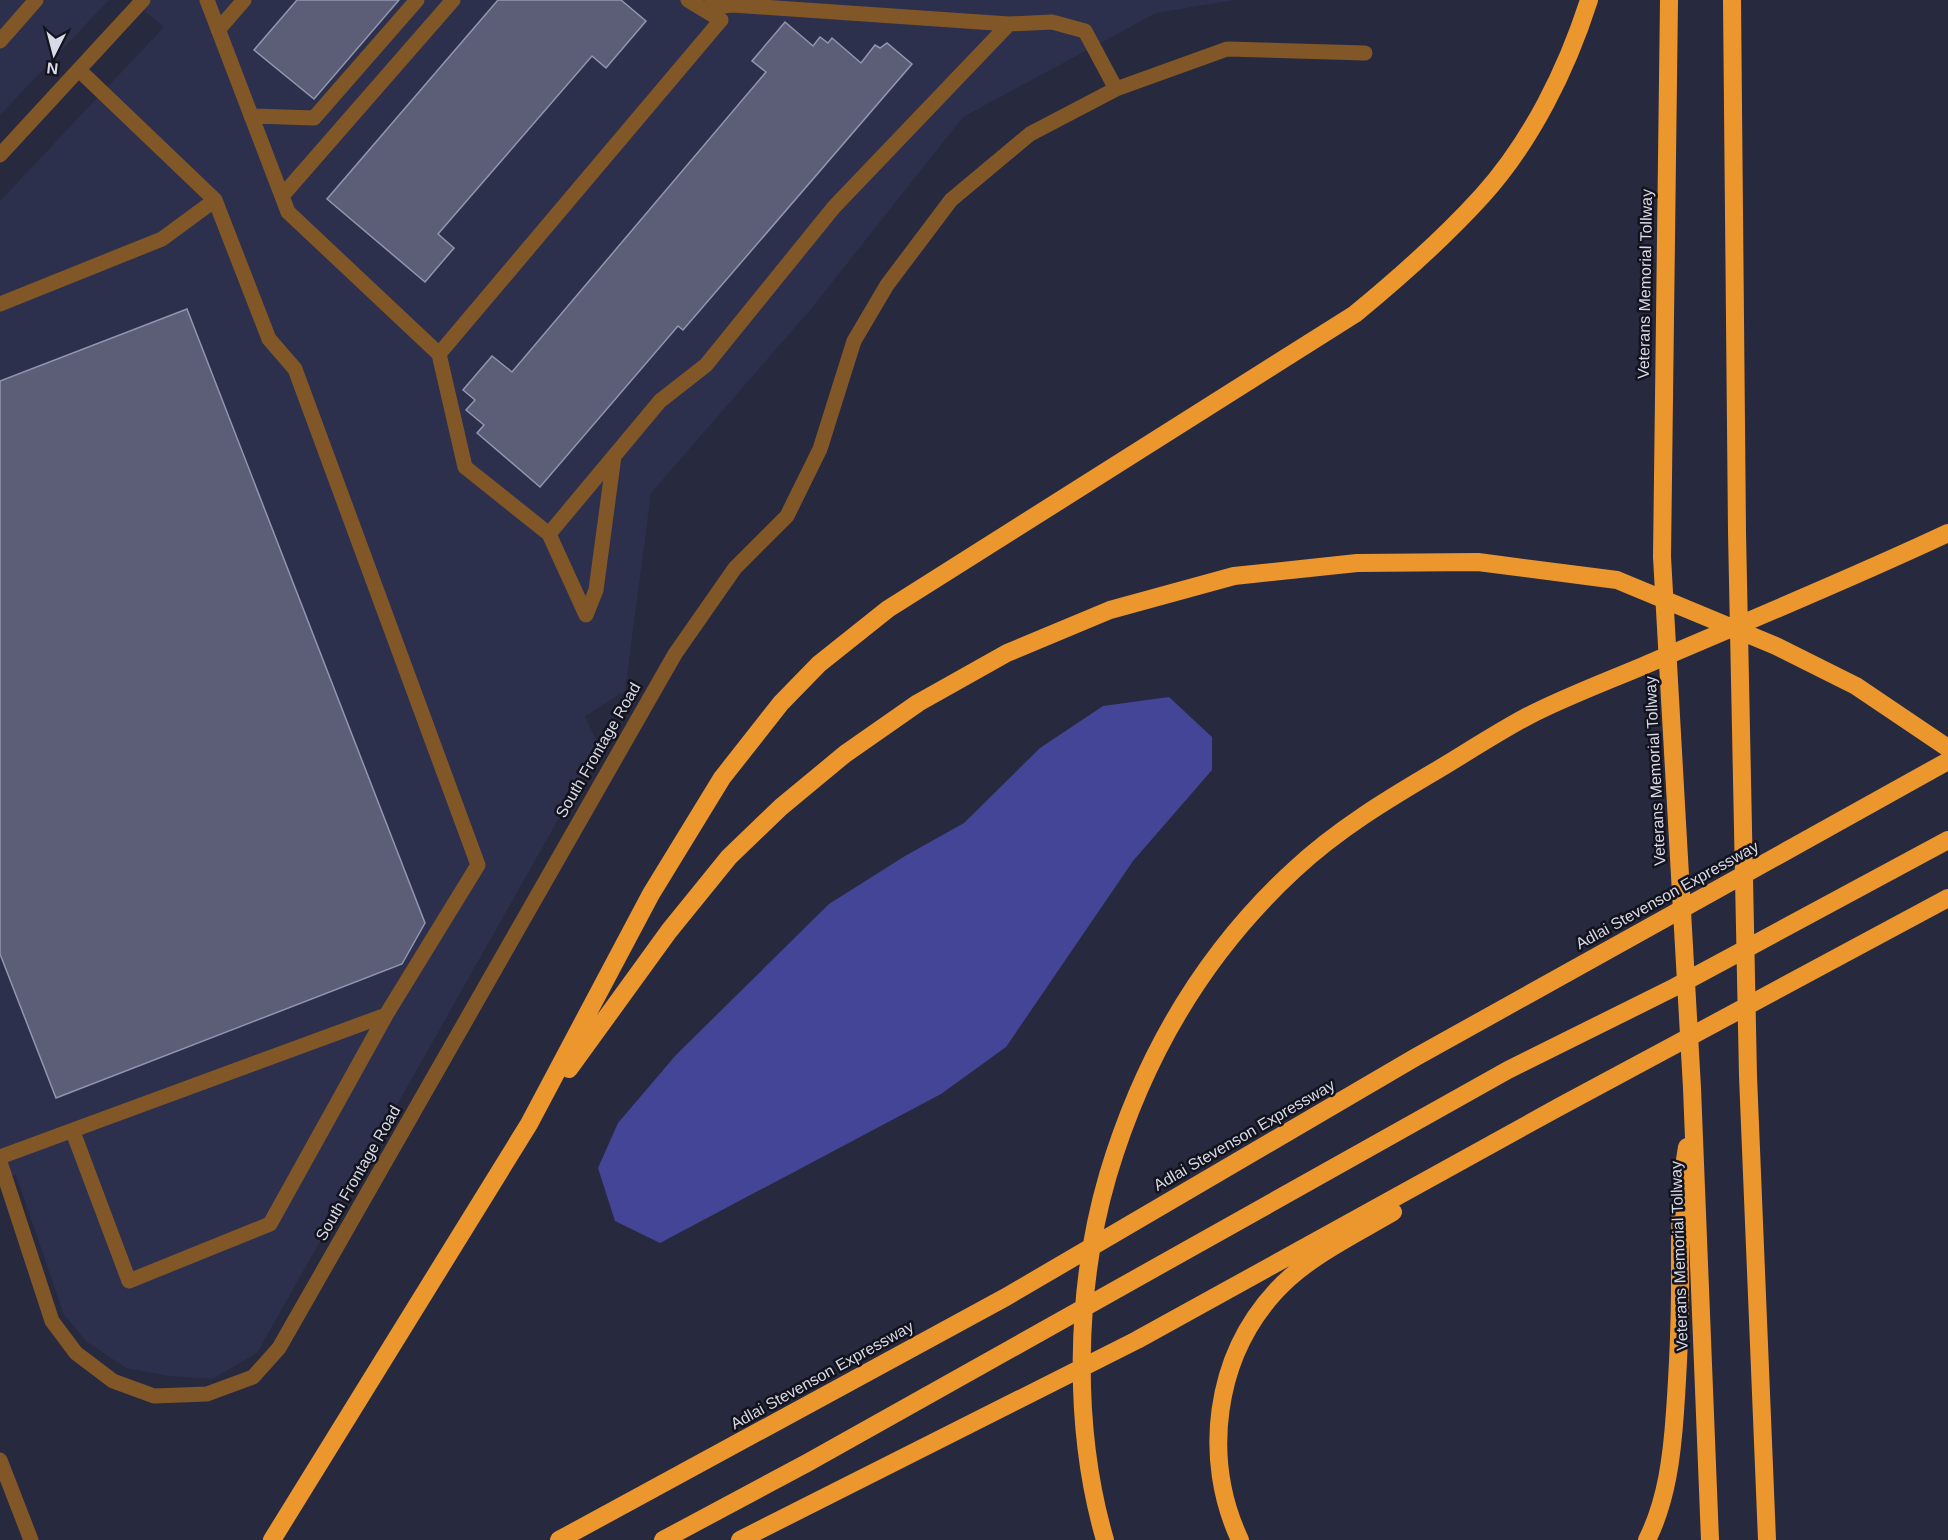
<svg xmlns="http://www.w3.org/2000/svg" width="1948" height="1540" font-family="Helvetica,sans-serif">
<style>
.built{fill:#2d304c}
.water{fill:#444596}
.building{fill:#5b5e76;stroke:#9296b0;stroke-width:1.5}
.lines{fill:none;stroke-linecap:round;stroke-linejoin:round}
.minor{stroke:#825728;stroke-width:15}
.highway{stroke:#ec972e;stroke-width:18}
.labels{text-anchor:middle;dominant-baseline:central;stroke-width:5;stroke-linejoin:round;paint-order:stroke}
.street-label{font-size:16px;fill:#d8dae8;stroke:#12131c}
</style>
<rect width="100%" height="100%" fill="#27293e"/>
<path class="built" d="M0,0H109L0,115Z
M131,0H1234L1156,13L963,117L811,309L651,493L625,691L585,716L599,747L257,1353L212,1379L169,1376L126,1368L87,1342L64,1315L16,1175L0,1180V201L164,27Z"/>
<path class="water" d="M1169,697L1212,737V770L1133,861L1006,1047L941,1094L660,1243L615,1221L598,1168L618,1123L676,1055L829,904L905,856L964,823L1040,748L1103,706Z"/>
<path class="building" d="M297,0H399L314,99L254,50Z
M498,0H621L646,21L606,68L592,56L438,234L454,248L425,282L327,199Z
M785,22L813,46L820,37L828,43L832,38L861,63L875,45L880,48L887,43L912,64L683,330L678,326L540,487L477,433L484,425L466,410L475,400L463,390L492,356L512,372L766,72L752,61Z
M187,309L425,923L402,964L56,1098L0,954V381Z"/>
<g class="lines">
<path class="minor" d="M207,0L288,212L439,354L721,20L688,0
M702,8L733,5L1009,24L1052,22L1085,31L1116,89
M218,30L244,0
M0,41L36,0
M251,116L314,118L417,0
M0,155L143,0
M282,196L453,0
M0,304L162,239L215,200
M439,354L465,467L549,534L660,401L706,365L834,207L1009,24
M549,534L586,615L596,590L614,456
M73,1132L129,1281L270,1224L386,1015
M0,1157L386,1015L478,865L295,369L269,339L215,200L79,70
M0,1162L52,1321L76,1353L113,1381L154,1396L207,1394L253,1377L279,1348L675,654L735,568L787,516L820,449L854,341L887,285L951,200L1030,134L1116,89L1227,49L1365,53
M0,1460L31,1540"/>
<path class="highway" d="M1669,0L1662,557L1692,1088L1710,1540
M1732,0L1737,532L1748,1076L1767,1540
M569,1069L669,931L729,857L781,807L845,754L918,703L1007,653L1110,610L1234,576L1357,563L1478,562L1617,580L1776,646L1856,686L1948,748
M272,1540L529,1124L651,894L722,778L781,703L819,664L888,609L1355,314C1400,277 1443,239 1482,196C1531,142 1567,69 1589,0
M559,1540L1006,1297L1416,1057L1948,761
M663,1540L807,1463L1508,1070L1675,987L1948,840
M740,1540L1137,1340L1559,1107L1948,898
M1105,1540C1072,1426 1075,1288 1108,1175C1143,1058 1204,953 1294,870C1338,829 1388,799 1439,769C1469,751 1498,732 1528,716C1565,697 1605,682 1643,666C1745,622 1848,580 1948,533
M1240,1540C1202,1459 1214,1358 1276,1291C1307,1257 1354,1235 1393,1212
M1647,1540C1667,1500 1672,1455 1675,1412C1678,1369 1680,1326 1680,1284C1680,1238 1679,1193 1687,1147"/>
</g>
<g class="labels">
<g class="street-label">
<text transform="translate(1645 284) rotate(-89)">Veterans Memorial Tollway</text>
<text transform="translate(598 750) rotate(-60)">South Frontage Road</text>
<text transform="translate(1655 771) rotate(-93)">Veterans Memorial Tollway</text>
<text transform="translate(1667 895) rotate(-29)">Adlai Stevenson Expressway</text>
<text transform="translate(1244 1135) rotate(-30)">Adlai Stevenson Expressway</text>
<text transform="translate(358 1173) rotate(-60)">South Frontage Road</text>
<text transform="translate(1679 1256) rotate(-92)">Veterans Memorial Tollway</text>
<text transform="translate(822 1375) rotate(-29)">Adlai Stevenson Expressway</text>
</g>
</g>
<g transform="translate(54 54) rotate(186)" stroke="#12131c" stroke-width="4.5" paint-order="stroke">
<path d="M0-4.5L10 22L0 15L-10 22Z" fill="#d8dae8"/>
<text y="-9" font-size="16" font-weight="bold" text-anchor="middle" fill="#d8dae8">N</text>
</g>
</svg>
